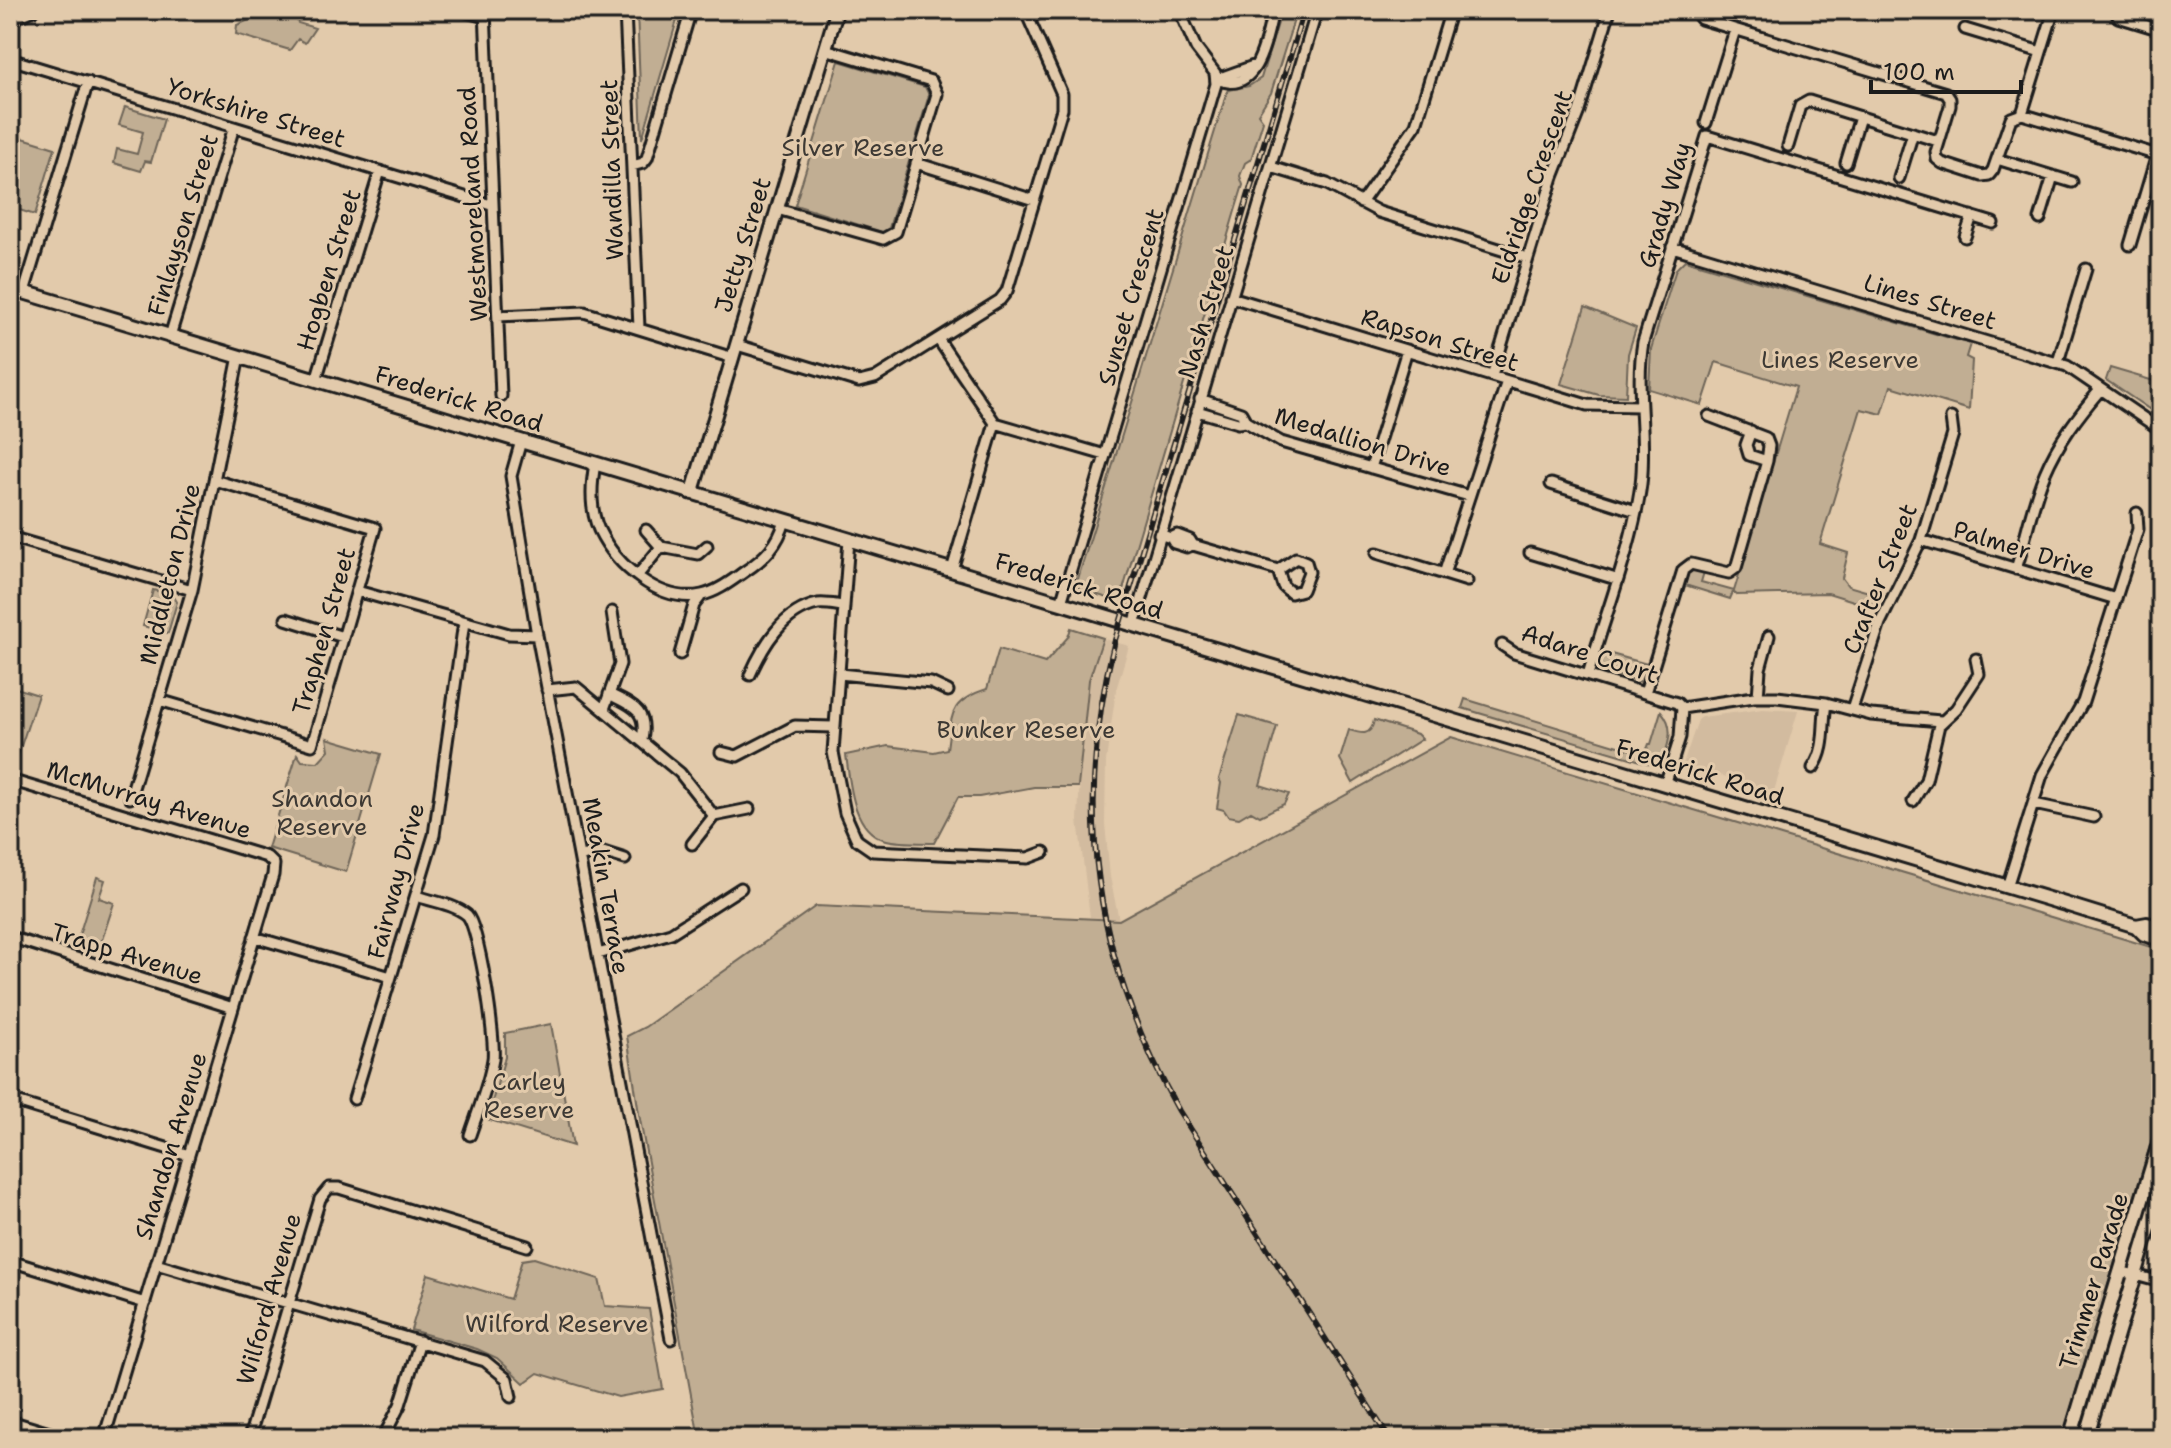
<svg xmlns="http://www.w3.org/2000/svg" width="2171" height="1448" font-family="'Shantell Sans',sans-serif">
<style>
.built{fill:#d2bb9f}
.green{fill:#c1ae93;stroke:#6e6558;stroke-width:2}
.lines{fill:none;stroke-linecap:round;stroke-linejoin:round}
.minor-casing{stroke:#1c1c1c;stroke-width:15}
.tertiary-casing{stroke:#1c1c1c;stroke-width:17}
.secondary-casing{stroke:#1c1c1c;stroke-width:18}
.minor{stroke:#e2caab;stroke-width:9}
.tertiary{stroke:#e2caab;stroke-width:11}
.secondary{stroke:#e2caab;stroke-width:12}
.rail-casing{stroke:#1c1c1c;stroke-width:6}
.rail{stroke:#e2caab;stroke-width:3;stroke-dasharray:9;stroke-linecap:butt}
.labels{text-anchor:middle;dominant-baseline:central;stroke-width:6;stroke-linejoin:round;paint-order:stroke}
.street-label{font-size:24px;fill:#1c1c1c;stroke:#e2caab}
.park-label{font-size:24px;fill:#3d3934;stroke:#e2caab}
</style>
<rect width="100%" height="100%" fill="#e2caab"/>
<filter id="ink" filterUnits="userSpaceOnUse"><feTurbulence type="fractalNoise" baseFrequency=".0125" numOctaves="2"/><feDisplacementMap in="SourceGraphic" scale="16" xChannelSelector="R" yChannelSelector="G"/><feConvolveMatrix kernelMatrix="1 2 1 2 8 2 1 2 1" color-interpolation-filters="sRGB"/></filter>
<g filter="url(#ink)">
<path class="built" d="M1104,639L1129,646L1116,690L1106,761L1105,824L1110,877L1119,920L1090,917L1078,820L1081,750L1089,680Z
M1763,709L1798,711L1774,791L1683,764L1698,720L1702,717Z"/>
<path class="green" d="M273,10H293L298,23L315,28L305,43L298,39L290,50L236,34L237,25Z
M637,10H680L642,139Z
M1282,10H1297L1271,93L1258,114L1263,121L1251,159L1245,163L1240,176L1243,185L1235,211L1120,600L1117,601L1079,589L1077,582L1226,95L1229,90L1249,86L1261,78Z
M839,61L925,87L929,95L889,228L882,232L795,205Z
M125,107L164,119L151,162L145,161L141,171L114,163L117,149L137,154L143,132L119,125Z
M10,134L55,148L35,215L10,207Z
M1685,260L1970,344L1966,357L1972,360L1969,410L1891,386L1882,414L1861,409L1820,544L1848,553L1842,578L1848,586L1879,595L1873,607L1828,593L1737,595L1733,592L1730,599L1685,585L1689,571L1693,569L1704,572L1701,582L1734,591L1796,387L1716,362L1702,405L1649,389L1651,349L1676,269Z
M1585,307L1636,328L1628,354L1626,396L1599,395L1561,384Z
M2110,368L2161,383V417L2106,380Z
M153,590L173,595L177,602L168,633L143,626Z
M1071,628L1103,638L1089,680L1078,787H1034L979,797H958L934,843C918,842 898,844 883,839C852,829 850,782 846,755L888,746L934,752L947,749C952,714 949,701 987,689L999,649L1045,663L1068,637Z
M1604,652L1647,664L1641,682L1600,670Z
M10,686L38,695L14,767L10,766Z
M1465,699L1645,754L1649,744H1651L1661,711C1677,729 1667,746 1661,767L1462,708Z
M1239,715L1277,726L1260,785L1289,794L1284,804L1260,816L1251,811L1239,818L1228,816L1224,810L1217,808L1221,783L1219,779Z
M1374,720L1417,734L1422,739L1353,783L1340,759L1349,730C1362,734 1371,737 1374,720Z
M1451,737L2161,950V1109L2062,1438H699L639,1114L627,1036L645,1027L816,906L1119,920Z
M327,738L381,754L346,872L268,848L297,754L302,761L318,762L329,750Z
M97,877L105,880L99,898L114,903L99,949L77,942Z
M551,1024L553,1035L573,1146L487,1119L505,1057V1033Z
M534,1258L599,1279L605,1306L649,1309L663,1389L618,1397L538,1373L524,1383L497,1358L477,1349L411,1330L428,1274L510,1299L522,1260Z"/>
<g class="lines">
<defs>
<path id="minor" d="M459,10L485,17
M485,10L501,396
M625,10L639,328
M1694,10L1701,19L1946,93L1950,99V106L1936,152L1937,159L1942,163L1982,176L1989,175L1993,170L2011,118L2022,114L2161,156
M2118,17L2161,30
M1029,18L1045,10
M10,20L34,10
M1965,29L2041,52
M10,59L491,205
M1256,65L1217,79C1258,97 1267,37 1273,10
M2022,114L2054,10
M1706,123L1735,30
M1788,146L1800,106L1809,101L1938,141
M1997,159L2072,182
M916,163L1034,200
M1846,163L1860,117
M632,166L643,163L647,158L691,10
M1271,167L1327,184L1379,212L1528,258
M1899,178L1913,133
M1361,203L1416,125L1451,10
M777,209L883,239L896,232L937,94L931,81L825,49
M2040,219L2053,176
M1965,237L1972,216
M2130,245L2157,155
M1672,247L2067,366L2161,430
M24,292L88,82
M1231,297L1587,405L1640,406
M498,316L584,312L733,358
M170,336L234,127
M938,339L995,423L1105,455
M737,345L859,382L875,378L1000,300L1007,291L1062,109V94L1025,10
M2058,362L2086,269
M1492,376L1553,177L1579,111L1610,10
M316,380L380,171
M1200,399L1241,413L1246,422L1281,442L1469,496
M1197,411L1238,423L1246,422
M1751,431L1746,445L1749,455L1767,461
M521,441L511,476L537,635L671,1339
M595,464C591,485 590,510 599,530C616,565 660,604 702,595C717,592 731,581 744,572C765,558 778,545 785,521
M1371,468L1407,350
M1551,484L1636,511
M646,530L661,547
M1159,534L1171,538L1174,543L1187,547L1193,545L1278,570
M10,537L192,590
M1171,538L1177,535L1190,540L1193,545
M849,540L833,752L845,813L857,840L873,851L1028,858L1044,852
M1921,540L2116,599
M1377,553L1467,581
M1530,553L1616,579
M1296,558L1306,562L1309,572L1302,590L1291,593L1283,586L1278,570Z
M2016,569C2026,538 2032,503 2045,473C2058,442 2078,416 2100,390
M952,570L995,423
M1444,574L1507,381
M637,576L661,547L698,554L707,546
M357,591L509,634L537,635
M1061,603L1216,84L1215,73L1196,48L1179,10
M286,619L343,637
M1134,625L1317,10
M1502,645L1514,653L1677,703L1682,708L1680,737L1665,785
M680,654L694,605L701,596
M839,674L931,683L948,691
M750,675C763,646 783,611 818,604C825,603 835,605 843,606
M1588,675C1605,615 1633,545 1641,484C1647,437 1635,390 1643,342L1707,136L1993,223
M547,690L576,687L680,773L714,816
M1645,693L1683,570L1691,564L1729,573L1736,568L1767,461L1769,446L1766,438L1709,416
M609,694C633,706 648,710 642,740
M1758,697L1760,669L1769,636
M159,700L312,745L375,528L214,480
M1682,708L1754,697H1777L1826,703L1871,715L1941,721
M604,709L620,664L612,612
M1852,709L1880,623L1921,540L1953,434L1951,418
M721,752L737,756L795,726L833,727
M1813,768C1827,747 1822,727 1826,703
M10,780L267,857L274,864L273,875L104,1438
M130,798L192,590L239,356
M1913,801L1926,780L1939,725L1956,709L1979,674L1976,659
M2034,804L2094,817
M692,844L714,816L749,809
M581,856L603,852L625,859
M2007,887L2042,775L2083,702L2138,529L2137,513
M416,896C431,901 454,904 467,915C479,927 496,1039 493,1059C489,1084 478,1111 470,1135
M10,937L233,1008
M254,937L391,977
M598,954L671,933L741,888
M354,1099L434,835L464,622
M10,1100L189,1155
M17,1263L145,1303
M156,1264L485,1361L507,1379L511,1397
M2120,1271L2161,1282
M10,1421L66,1438
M249,1438L320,1199L329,1188H339L527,1246
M383,1438L400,1405L420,1341"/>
<path id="tertiary" d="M692,493L837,10"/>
<path id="secondary" d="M10,288L2065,904L2136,926L2144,934L2161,939
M2136,926L2147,924L2161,927
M2070,1438L2161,1137
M2086,1438L2161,1189"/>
</defs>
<use href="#minor" class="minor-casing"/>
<use href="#tertiary" class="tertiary-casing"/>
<use href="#secondary" class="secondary-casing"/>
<use href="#minor" class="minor"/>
<use href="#tertiary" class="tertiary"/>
<use href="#secondary" class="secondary"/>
<defs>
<path id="rail" d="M1304,10L1115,640C1072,809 1094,960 1179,1111L1389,1438"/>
</defs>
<use href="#rail" class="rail-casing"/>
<use href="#rail" class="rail"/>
</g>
</g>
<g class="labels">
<g class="street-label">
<text transform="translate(256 113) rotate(17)">Yorkshire Street</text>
<text transform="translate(612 170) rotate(-92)">Wandilla Street</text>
<text transform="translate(1532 187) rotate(-71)">Eldridge Crescent</text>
<text transform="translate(473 204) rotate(-93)">Westmoreland Road</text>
<text transform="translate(1665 205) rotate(-73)">Grady Way</text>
<text transform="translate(183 225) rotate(-73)">Finlayson Street</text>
<text transform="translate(743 245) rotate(-73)">Jetty Street</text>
<text transform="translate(329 270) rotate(-73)">Hogben Street</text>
<text transform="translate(1131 297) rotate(-74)">Sunset Crescent</text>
<text transform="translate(1930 302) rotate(17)">Lines Street</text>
<text transform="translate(1206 312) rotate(-73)">Nash Street</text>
<text transform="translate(1440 340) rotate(17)">Rapson Street</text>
<text transform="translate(459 399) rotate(17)">Frederick Road</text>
<text transform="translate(1363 442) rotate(17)">Medallion Drive</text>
<text transform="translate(2024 550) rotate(17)">Palmer Drive</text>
<text transform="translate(170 574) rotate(-76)">Middleton Drive</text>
<text transform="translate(1880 579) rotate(-68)">Crafter Street</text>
<text transform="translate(1079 586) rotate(17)">Frederick Road</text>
<text transform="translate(324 631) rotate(-74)">Traphen Street</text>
<text transform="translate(1590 654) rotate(18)">Adare Court</text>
<text transform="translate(1700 772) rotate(17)">Frederick Road</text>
<text transform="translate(149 800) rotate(17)">McMurray Avenue</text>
<text transform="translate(396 881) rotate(-75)">Fairway Drive</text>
<text transform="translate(606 886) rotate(80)">Meakin Terrace</text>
<text transform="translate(127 954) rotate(17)">Trapp Avenue</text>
<text transform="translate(171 1146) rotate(-73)">Shandon Avenue</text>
<text transform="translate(2094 1281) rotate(-73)">Trimmer Parade</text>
<text transform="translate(269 1299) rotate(-74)">Wilford Avenue</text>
</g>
<g class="park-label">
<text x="863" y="148">Silver Reserve</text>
<text x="1840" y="360">Lines Reserve</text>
<text x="1026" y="730">Bunker Reserve</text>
<text x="322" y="799">Shandon<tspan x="322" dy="28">Reserve</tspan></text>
<text x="529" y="1082">Carley<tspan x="529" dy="28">Reserve</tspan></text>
<text x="557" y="1324">Wilford Reserve</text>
</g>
</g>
<rect width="2171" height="1448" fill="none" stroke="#e2caab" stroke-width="40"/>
<rect x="20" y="20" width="2131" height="1408" fill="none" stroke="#1c1c1c" stroke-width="3" filter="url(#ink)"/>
<path d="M1871 80v12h150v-12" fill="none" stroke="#1c1c1c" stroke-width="4"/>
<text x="1883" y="80" font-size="24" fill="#1c1c1c" stroke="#e2caab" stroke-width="6" paint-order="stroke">100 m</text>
</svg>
